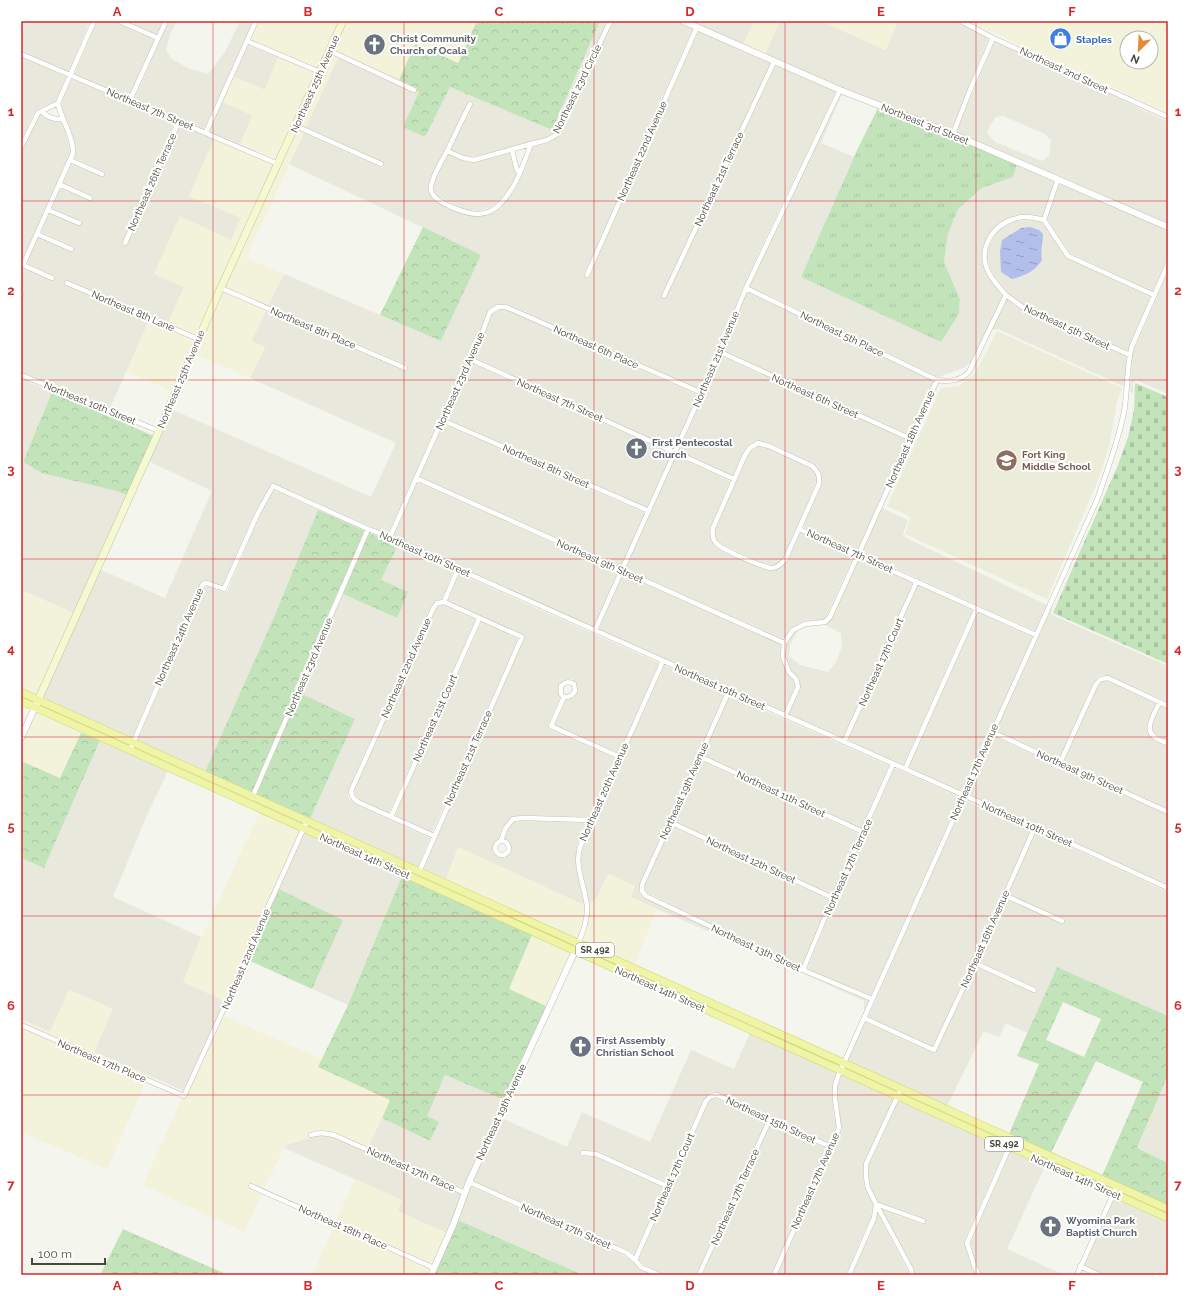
<svg xmlns="http://www.w3.org/2000/svg" width="1189" height="1296" font-family="Raleway,sans-serif">
<style>
.residential{fill:#e8e8dc;fill-rule:evenodd}
.commercial{fill:#f3f2db;fill-rule:evenodd}
.education{fill:#ebecd9}
.forest{fill:url(#forest-crowns);fill-rule:evenodd}
.cemetery{fill:url(#cemetery-stones)}
.park{fill:url(#park-tufts)}
.water{fill:url(#water-ripples)}
.lines{fill:none;stroke-linecap:round;stroke-linejoin:round}
.minor-casing{stroke:#bfbfb0;stroke-width:5.5}
.tertiary-casing{stroke:#bfbfb0;stroke-width:7}
.secondary-casing{stroke:#c3c69b;stroke-width:8}
.primary-casing{stroke:#d3d878;stroke-width:8}
.minor{stroke:#fff;stroke-width:4.5}
.tertiary{stroke:#fff;stroke-width:6}
.secondary{stroke:#f5f9d2;stroke-width:7}
.primary{stroke:#eff4a7;stroke-width:7}
.grid{fill:none;stroke:#d62828;stroke-width:1;stroke-opacity:0.55}
.labels{text-anchor:middle;dominant-baseline:central;stroke-width:4;stroke-linejoin:round;paint-order:stroke}
.shield{fill:#fff;stroke:#807f76;stroke-width:1}
.shield-label{font-size:9px;font-weight:bold;fill:#49483b}
.worship-label{font-size:10px;font-weight:bold;fill:#5b616d;stroke:#fff;text-anchor:start}
.shop-label{font-size:10px;font-weight:bold;fill:#366cbe;stroke:#fff;text-anchor:start}
.street-label{font-size:10px;fill:#49483b;stroke:#fff}
.education-label{font-size:10px;font-weight:bold;fill:#785e54;stroke:#fff;text-anchor:start}
.neatline{fill:none;stroke:#d62828;stroke-width:1.5}
.grid-label{font-size:13px;text-anchor:middle;font-weight:bold;fill:#d62828}
</style>
<defs>
<pattern id="forest-crowns" width="20" height="18" patternUnits="userSpaceOnUse"><rect width="20" height="18" fill="#c3e4bb"/><path d="M2 6a3 3 0 1 1 6 0M12 15a3 3 0 1 1 6 0" fill="none" stroke="#a9c5a2"/></pattern>
<pattern id="cemetery-stones" width="16" height="16" patternUnits="userSpaceOnUse"><rect width="16" height="16" fill="#c3e4bb"/><path d="M2 7V4a2 2 0 0 1 4 0v3zM10 15v-3a2 2 0 0 1 4 0v3z" fill="#a9c5a2"/></pattern>
<pattern id="park-tufts" width="24" height="20" patternUnits="userSpaceOnUse"><rect width="24" height="20" fill="#c3e4bb"/><path d="M3 7l-1-3M5 7V3M7 7l1-3M15 17l-1-3M17 17v-4M19 17l1-3" fill="none" stroke="#a9c5a2"/></pattern>
<pattern id="water-ripples" width="26" height="14" patternUnits="userSpaceOnUse"><rect width="26" height="14" fill="#b1bfea"/><path d="M2 4q2-2 4 0t4 0M15 11q2-2 4 0t4 0" fill="none" stroke="#929dbf"/></pattern>
</defs>
<rect width="100%" height="100%" fill="#f4f5ed"/>
<path class="residential" d="M23,21H90L69,72L21,51V25Z
M97,21H112L155,40L129,97L74,74Z
M126,21H163L157,35Z
M169,21H177L171,32L166,50L172,59L188,68L208,74L225,52L240,21H253L204,129L134,99Z
M600,21H608L557,128L552,135L547,138L478,156L470,157L464,156L450,149L474,103L469,101L429,183L428,191L431,197L436,202L462,214L477,217L483,216L493,212L503,205L516,187L524,172L533,147L551,142L558,136L610,27L614,21H676L693,29L584,276L588,279L698,31L771,63L661,297L665,299L776,65L836,91L742,289L718,351L701,390L508,304L497,305L489,309L487,312L488,313L470,359L441,417L388,534L272,483L255,512L223,586L208,580L201,583L189,606L132,739L42,698L99,569L165,598L212,491L148,461L171,409L371,497L396,443L250,378L265,348L251,341L266,311L406,371L409,366L268,305L284,274L441,341L481,255L289,164L304,133L382,168L384,163L306,127L338,58L415,93L416,91L419,92L425,137L450,87L552,130Z
M690,21H754L743,45Z
M780,21H821L885,50L898,21H954L990,37L951,130L841,87L765,54Z
M995,39L1168,122V224L1062,177L956,132ZM1003,116L1045,134L1051,140L1049,156L1042,161L995,142L987,133L990,125L996,117Z
M248,45L278,57L265,90L234,77Z
M21,57L67,77L56,101L47,106L42,107L37,110L33,115L21,141Z
M71,79L175,122L128,229L133,231L180,124L214,139L189,196L241,218L231,241L180,216L154,274L184,287L168,323L66,280L64,285L166,328L165,330L148,323L110,408L21,372V301L25,292L21,291V267L53,281L55,276L26,263L38,237L72,252L74,247L41,232L49,213L80,226L82,221L51,208L60,188L91,201L93,196L63,183L71,164L103,177L105,172L74,158L76,148L62,111L61,103Z
M841,93L842,94L821,143L854,157L801,277L940,341L959,314L960,299L944,262L948,234L958,209L982,188L1013,177L1017,164L1055,180L1043,217L1028,214L1014,216L1004,220L995,226L983,246L982,260L986,274L1003,296L974,359L964,368L938,377L749,286Z
M222,102L253,115L240,144L209,131Z
M41,114L45,118L51,121L61,122L65,132L71,153L22,261H21V153L37,118Z
M510,153L515,171L517,174L512,184L499,201L491,207L478,211L464,209L439,197L434,191L433,185L448,154L462,161L473,163Z
M1060,182L1168,230V258L1153,292L1070,253L1047,219Z
M1028,220L1043,222L1067,258L1151,297L1128,351L1025,306L1008,293L991,271L987,258L988,248L998,230L1015,221ZM1021,228L1043,245L1040,254L1002,241Z
M1168,271V394L1136,380L1133,383V392L1130,393L1132,356L1135,346Z
M747,291L934,381L910,435L723,351Z
M1007,299L1023,311L1127,357L1125,390L1123,386L998,329L995,330L992,329Z
M499,310H506L698,395L674,449L475,358L492,314Z
M721,356L907,440L857,551L803,527L821,484L822,477L820,470L813,463L770,443L758,441L747,447L743,454L733,476L679,451Z
M473,364L672,454L648,508L446,419Z
M21,379L52,392L23,462L117,491L127,495L74,613L21,590Z
M443,424L645,513L621,567L419,476Z
M759,446L768,448L810,468L815,473L817,478L816,484L783,559L778,563L772,565L762,563L724,545L717,540L715,535V529L747,456L751,450Z
M676,456L730,481L710,529V537L713,544L721,550L760,568L773,571L780,568L786,562L800,532L854,556L827,615L824,620L804,621L791,628L783,639L625,569Z
M417,482L618,572L594,627L461,568L393,535Z
M274,490L318,510L277,610L205,772L137,741L194,609L205,587L207,586L223,592H227L264,506Z
M882,508L908,520L903,534L904,537L1047,605L1035,631L861,553Z
M391,541L454,570L442,599L436,601L430,608L350,786L348,795L349,799L357,805L430,838L418,868L310,819L355,719L300,693L343,594L397,618L381,580L396,549Z
M859,558L914,583L843,738L788,714L800,687L799,678L791,670L785,656L786,643L795,632L807,626L799,630L790,644L789,656L800,665L828,672L836,662L842,646L841,633L825,625L832,618Z
M458,573L659,663L619,753L554,725L566,700L574,697L578,691L576,683L571,679L565,680L559,684L558,691L561,697L548,725L549,729L617,759L590,817L524,815L513,817L503,827L499,839L496,841L493,845V850L495,854L497,857L503,858L508,856L511,851V846L509,842L505,839L507,830L514,822L523,821L587,823L577,846L576,854V866L584,905L458,847L446,880L422,870L525,636L447,600Z
M623,574L781,644L780,658L787,674L794,681L795,687L784,712L599,629Z
M918,585L973,610L903,766L848,740Z
M443,605L476,620L389,813L359,800L356,797L354,791L435,610L438,606Z
M1051,607L1053,608L1051,612L1052,615L1168,666V702L1109,676L1101,675L1098,676L1093,683L1059,759L995,731Z
M978,612L1033,637L962,792L908,768Z
M481,622L518,639L432,833L394,815Z
M664,665L725,693L640,884L639,891L640,894L645,898L800,972L869,1001L864,1013V1001L745,948L728,940L630,897L635,886L608,874L597,898L589,904L581,864V854L582,848Z
M1102,681H1107L1157,704L1150,717L1147,728L1148,733L1153,739L1165,745L1168,746V809L1063,762L1098,686Z
M730,695L890,766L862,829L702,755Z
M1161,706L1168,709V740L1157,735L1153,731L1152,726L1154,719Z
M993,736L1168,815V885L967,794Z
M101,740L168,771L147,815L113,897L201,937L183,982L225,1001L184,1091L94,1052L113,1009L69,990L50,1032L21,1019V858L44,868Z
M700,760L859,834L832,895L673,821Z
M894,768L960,797L871,996L807,969L836,899Z
M965,800L1032,829L972,962L933,1047L868,1017Z
M671,826L830,900L802,967L648,893L645,890V885Z
M1036,831L1168,892V1016L1057,967L1027,1033L1006,1023L999,1037L984,1031L947,1106L847,1061L865,1022L935,1054L976,967L1035,993L1037,988L978,961L1005,899L1063,924L1065,919L1008,894Z
M305,832L402,876L348,1005L312,989L343,920L279,889Z
M750,1033L837,1072L833,1085L832,1099L836,1128L830,1144L718,1093L711,1092L709,1093L704,1100L666,1182L597,1151L581,1150L580,1156L595,1157L664,1188L635,1255L628,1250L472,1181L501,1118L567,1147L582,1112L650,1142L691,1050L734,1069Z
M842,1074L894,1098L864,1164L863,1178L865,1188L873,1204L871,1217L846,1275H777L834,1146L841,1129L837,1098L838,1086Z
M445,1075L504,1100L464,1189L368,1147L382,1118L430,1141L426,1116Z
M1168,1075V1163L1137,1149Z
M712,1098H716L767,1121L697,1275H666L643,1264L638,1259L708,1102Z
M899,1100L1006,1148L964,1242V1245H965L976,1275H914L913,1268L881,1209L924,1225L926,1220L913,1214L878,1202L870,1186L868,1177L869,1165Z
M771,1123L828,1149L771,1275H702Z
M318,1136H326L333,1137L462,1194L447,1233L397,1211L402,1200L284,1148L288,1144Z
M1010,1150L1045,1166L1007,1249L1064,1275H982L978,1267L970,1243Z
M470,1186L625,1256L634,1262L640,1269L652,1275H583L458,1220Z
M1115,1198L1168,1221V1275H1106L1084,1265Z
M877,1212L908,1271L909,1275H852L876,1219Z"/>
<path class="commercial" d="M259,21H340L319,68L251,40Z
M346,21H477L458,63L415,45L399,80L333,50Z
M754,21H780L765,54L743,45Z
M821,21H898L886,50Z
M968,21H1168V113L997,34ZM1127,38H1151V62H1127Z
M331,55L338,58L306,127L299,124Z
M278,57L317,74L277,160L240,144L253,116L222,102L234,77L265,90Z
M297,129L304,133L246,258L284,274L268,305L225,287Z
M214,139L275,165L197,335L168,323L184,287L154,274L180,216L231,240L241,218L189,196Z
M222,292L266,311L251,341L265,347L250,378L195,354Z
M148,323L165,330L166,328L195,341L173,392L127,371Z
M21,590L74,613L37,696L21,689Z
M35,712L81,733L60,778L21,761V744Z
M260,812L301,830L253,935L225,1001L183,982L201,937H202Z
M458,847L584,905V918L577,940L446,880Z
M609,874L635,886L631,897L657,909L634,965L582,942L589,919V904L597,898Z
M532,935L571,952L546,1006L509,990Z
M69,990L113,1009L94,1052L148,1076V1077L21,1022V1019L50,1032Z
M224,1016L322,1059L319,1067L390,1100L368,1147L335,1132L327,1130H315L308,1133L309,1138L288,1144L284,1148L264,1189L250,1183L248,1188L262,1194L244,1232L143,1185L182,1098L185,1100Z
M21,1028L145,1083L107,1169L21,1132Z
M355,1179L402,1200L398,1212L447,1233L433,1264L336,1221Z
M334,1226L430,1270L428,1275H312Z"/>
<path class="education" d="M997,331L1122,388L1117,402L1110,442L1099,478L1047,599L905,534L911,517L887,506L941,388L959,386L974,374L981,362Z"/>
<path class="forest" d="M477,21H600L552,130L450,87L425,137L403,127L419,92L416,91L417,88L399,80L415,44L458,63Z
M423,227L481,255L441,341L380,315Z
M52,392L154,436L127,495L117,491L42,473L23,462Z
M318,510L365,531L294,690L296,691L252,793L205,772L277,610Z
M369,533L391,541L396,549L381,580L408,592L397,618L343,594Z
M300,693L355,719L310,819L256,795Z
M81,733L100,741L44,868L21,858V761L60,778Z
M402,876L532,935L509,989L546,1006L504,1100L445,1075L427,1116L439,1122L430,1141L382,1118L390,1100L318,1067L348,1005Z
M279,889L343,920L312,989L248,960Z
M1057,967L1168,1016V1075L1137,1148L1168,1163V1206L1102,1176L1143,1082L1096,1061L1051,1153L1009,1134L1039,1064L1017,1056ZM1063,1002L1101,1019L1084,1057L1046,1040Z
M458,1220L583,1275H433Z
M123,1229L226,1274L229,1275H100Z"/>
<path class="cemetery" d="M1135,383L1168,397V664L1053,613L1118,465L1128,437L1134,410Z"/>
<path class="park" d="M878,108L952,137L1017,164L1013,177L982,188L958,209L948,234L944,262L960,299L959,314L941,342L801,277L858,148Z"/>
<path class="water" d="M1030,227L1039,230L1043,234C1043,243 1040,252 1042,260C1034,272 1026,275 1012,279L1001,272L1000,251L1002,240L1021,228Z"/>
<g class="lines">
<defs>
<path id="minor" d="M119,21L158,38
M961,21L993,38L1168,117
M247,41L320,72
M330,51L414,90
M21,54L278,164
M130,100L166,21
M58,103L94,21
M42,111C46,117 55,120 62,119
M296,126L381,164
M206,132L256,21
M953,134L970,90L993,38
M531,144C523,165 516,188 500,204C495,210 486,214 478,214C467,214 433,203 431,190C429,182 443,159 447,151L463,158L474,160Z
M531,144L547,140L556,135L608,26L611,21
M21,147L38,113L58,103
M512,150L517,170L520,173
M447,151L470,104
M70,160L102,174
M59,184L90,198
M48,210L79,223
M1044,220L1068,256L1154,295
M1044,220L1058,179
M37,234L71,249
M125,243L179,121
M21,264L52,278
M23,265L73,153C74,138 61,119 58,103
M587,275L697,27
M67,283L198,339
M221,288L405,368
M746,288L937,380
M21,295V294
M1006,295L1024,308L1130,355
M664,296L774,62
M720,352L911,439
M472,360L734,479
M21,375L159,431
M442,420L649,511
M758,443L769,446L812,466C818,472 820,475 819,484L785,560C781,564 777,568 772,568C764,568 721,549 716,543C712,539 712,534 713,528L745,455L750,448Z
M416,478L784,643
M799,529L1036,635
M390,537L442,420L472,360L490,312L498,307H506L702,393
M595,630L720,352L746,288L840,90
M729,691L642,885V891L646,896L803,970L872,999
M564,697L561,694V686C566,682 568,681 574,684L575,691C572,696 570,697 564,697L551,726L620,757
M1160,702C1151,719 1139,736 1168,743
M785,716L798,687L796,679L789,672L783,657L784,643L793,630L805,624L825,622L830,617L937,380C950,382 960,381 969,372L1006,295C1000,288 993,281 989,273C977,251 991,226 1014,219C1024,215 1034,218 1044,220
M992,732L1168,812
M844,742L917,581
M130,750L192,607L203,584L207,583L224,589L258,513L273,486L368,529L390,537L458,569L1035,827L1168,888
M699,756L863,832
M1060,763L1096,684L1101,679L1108,678L1168,706
M905,769L977,608
M252,798L368,529
M391,817L479,619
M670,822L833,898
M434,836L358,802C353,799 352,797 351,791L433,609L437,603L444,602L458,569
M501,841L505,829L513,819L524,818L591,820
M495 848a7 7 0 1 1 14 0a7 7 0 1 1-14 0Z
M419,872L522,637L444,602
M1004,895L1062,921
M575,951C581,936 588,922 587,906C585,887 574,866 580,847L663,661
M975,963L1034,990
M803,970L833,898L893,764
M864,1018L934,1050L975,963L1035,827
M21,1025L184,1096L241,971L255,936L307,821
M311,1135C319,1132 326,1133 334,1135L465,1193
M583,1153L596,1154L667,1186
M469,1182L627,1253L635,1260L641,1267L659,1275
M251,1186L434,1268
M876,1204L911,1269L912,1275
M876,1204L923,1221
M635,1260L706,1101L711,1096L717,1095L831,1147
M1080,1266L1099,1275
M699,1275L770,1119
M774,1275L839,1128L835,1099V1086L838,1076L1097,500C1107,471 1118,442 1124,412C1128,390 1126,367 1132,346L1168,264
M849,1275L874,1218L876,1204L868,1188L866,1177V1164L901,1089
M979,1275L975,1268L967,1243L1013,1139
M1077,1275L1117,1186"/>
<path id="tertiary" d="M683,21L840,90L953,134L1168,227
M21,738L35,707
M431,1275L454,1223L469,1182L575,951"/>
<path id="secondary" d="M35,707L159,431L218,294L343,21"/>
<path id="primary" d="M21,692L1168,1209
M21,701L1168,1218"/>
</defs>
<use href="#minor" class="minor-casing"/>
<use href="#tertiary" class="tertiary-casing"/>
<use href="#secondary" class="secondary-casing"/>
<use href="#primary" class="primary-casing"/>
<use href="#minor" class="minor"/>
<use href="#tertiary" class="tertiary"/>
<use href="#secondary" class="secondary"/>
<use href="#primary" class="primary"/>
</g>
<path class="grid" d="M213,21V1275M404,21V1275M594,21V1275M785,21V1275M976,21V1275M21,201H1168M21,380H1168M21,559H1168M21,737H1168M21,916H1168M21,1095H1168"/>
<defs>
<symbol id="shop-disc" viewBox="-11 -11 22 22"><circle r="9.5" fill="#3f7fe0" stroke="#fff"/><path d="M-5-2.5h2.3a2.7 3.5 0 0 1 5.4 0H5L5.5 6h-11ZM-1.5-2.5h3a1.5 2.3 0 0 0-3 0Z" fill="#fff"/></symbol>
<symbol id="church-disc" viewBox="-11 -11 22 22"><circle r="9.5" fill="#6b7280" stroke="#fff"/><path d="M-1.2-6h2.4v3.5h3.3v2.4h-3.3V6h-2.4V-.1h-3.3v-2.4h3.3Z" fill="#fff"/></symbol>
<symbol id="school-disc" viewBox="-11 -11 22 22"><circle r="9.5" fill="#8d6e63" stroke="#fff"/><path d="M0-5L7-2L0 1L-7-2ZM-4 1L0 2.5L4 1V4Q0 6-4 4Z" fill="#fff"/></symbol>
</defs>
<g fill-rule="evenodd">
<use href="#shop-disc" x="1048" y="26" width="25" height="25"/>
<use href="#church-disc" x="362" y="32" width="25" height="25"/>
<use href="#church-disc" x="624" y="436" width="25" height="25"/>
<use href="#school-disc" x="994" y="448" width="25" height="25"/>
<use href="#church-disc" x="568" y="1034" width="25" height="25"/>
<use href="#church-disc" x="1038" y="1214" width="25" height="25"/>
</g>
<g class="labels">
<g class="shield">
<rect x="576" y="943" width="38" height="14" rx="3"/>
<rect x="985" y="1137" width="38" height="14" rx="3"/>
</g>
<g class="shield-label">
<text x="595" y="950">SR 492</text>
<text x="1004" y="1144">SR 492</text>
</g>
<g class="worship-label">
<text x="390" y="38">Christ Community<tspan x="390" dy="12">Church of Ocala</tspan></text>
<text x="652" y="442">First Pentecostal<tspan x="652" dy="12">Church</tspan></text>
<text x="596" y="1040">First Assembly<tspan x="596" dy="12">Christian School</tspan></text>
<text x="1066" y="1220">Wyomina Park<tspan x="1066" dy="12">Baptist Church</tspan></text>
</g>
<g class="shop-label">
<text x="1076" y="39">Staples</text>
</g>
<g class="street-label">
<text transform="translate(1064 70) rotate(25)">Northeast 2nd Street</text>
<text transform="translate(315 84) rotate(-66)">Northeast 25th Avenue</text>
<text transform="translate(577 89) rotate(-64)">Northeast 23rd Circle</text>
<text transform="translate(150 109) rotate(23)">Northeast 7th Street</text>
<text transform="translate(925 124) rotate(22)">Northeast 3rd Street</text>
<text transform="translate(642 151) rotate(-66)">Northeast 22nd Avenue</text>
<text transform="translate(719 179) rotate(-65)">Northeast 21st Terrace</text>
<text transform="translate(152 182) rotate(-66)">Northeast 26th Terrace</text>
<text transform="translate(133 311) rotate(23)">Northeast 8th Lane</text>
<text transform="translate(1067 327) rotate(25)">Northeast 5th Street</text>
<text transform="translate(313 328) rotate(23)">Northeast 8th Place</text>
<text transform="translate(842 334) rotate(26)">Northeast 5th Place</text>
<text transform="translate(596 347) rotate(24)">Northeast 6th Place</text>
<text transform="translate(716 359) rotate(-67)">Northeast 21st Avenue</text>
<text transform="translate(181 379) rotate(-67)">Northeast 25th Avenue</text>
<text transform="translate(460 381) rotate(-66)">Northeast 23rd Avenue</text>
<text transform="translate(815 396) rotate(24)">Northeast 6th Street</text>
<text transform="translate(560 400) rotate(24)">Northeast 7th Street</text>
<text transform="translate(90 403) rotate(22)">Northeast 10th Street</text>
<text transform="translate(910 439) rotate(-66)">Northeast 18th Avenue</text>
<text transform="translate(546 466) rotate(24)">Northeast 8th Street</text>
<text transform="translate(850 551) rotate(24)">Northeast 7th Street</text>
<text transform="translate(425 554) rotate(24)">Northeast 10th Street</text>
<text transform="translate(600 561) rotate(24)">Northeast 9th Street</text>
<text transform="translate(179 637) rotate(-66)">Northeast 24th Avenue</text>
<text transform="translate(881 662) rotate(-66)">Northeast 17th Court</text>
<text transform="translate(309 667) rotate(-67)">Northeast 23rd Avenue</text>
<text transform="translate(406 668) rotate(-66)">Northeast 22nd Avenue</text>
<text transform="translate(720 687) rotate(24)">Northeast 10th Street</text>
<text transform="translate(435 718) rotate(-66)">Northeast 21st Court</text>
<text transform="translate(468 758) rotate(-66)">Northeast 21st Terrace</text>
<text transform="translate(974 772) rotate(-66)">Northeast 17th Avenue</text>
<text transform="translate(1080 772) rotate(24)">Northeast 9th Street</text>
<text transform="translate(684 791) rotate(-66)">Northeast 19th Avenue</text>
<text transform="translate(604 792) rotate(-66)">Northeast 20th Avenue</text>
<text transform="translate(781 794) rotate(25)">Northeast 11th Street</text>
<text transform="translate(1027 824) rotate(24)">Northeast 10th Street</text>
<text transform="translate(365 856) rotate(24)">Northeast 14th Street</text>
<text transform="translate(751 860) rotate(25)">Northeast 12th Street</text>
<text transform="translate(848 867) rotate(-66)">Northeast 17th Terrace</text>
<text transform="translate(985 939) rotate(-66)">Northeast 16th Avenue</text>
<text transform="translate(756 948) rotate(25)">Northeast 13th Street</text>
<text transform="translate(246 959) rotate(-67)">Northeast 22nd Avenue</text>
<text transform="translate(660 989) rotate(24)">Northeast 14th Street</text>
<text transform="translate(102 1061) rotate(23)">Northeast 17th Place</text>
<text transform="translate(501 1112) rotate(-65)">Northeast 19th Avenue</text>
<text transform="translate(771 1120) rotate(25)">Northeast 15th Street</text>
<text transform="translate(411 1169) rotate(24)">Northeast 17th Place</text>
<text transform="translate(672 1177) rotate(-66)">Northeast 17th Court</text>
<text transform="translate(1076 1177) rotate(24)">Northeast 14th Street</text>
<text transform="translate(815 1181) rotate(-66)">Northeast 17th Avenue</text>
<text transform="translate(735 1197) rotate(-66)">Northeast 17th Terrace</text>
<text transform="translate(566 1226) rotate(24)">Northeast 17th Street</text>
<text transform="translate(343 1227) rotate(24)">Northeast 18th Place</text>
</g>
<g class="education-label">
<text x="1022" y="454">Fort King<tspan x="1022" dy="12">Middle School</tspan></text>
</g>
</g>
<rect width="1189" height="1296" fill="none" stroke="#ffffff" stroke-width="44"/>
<g transform="translate(1139 50) rotate(204)"><circle r="19" fill="#ffffff" stroke="#b6b6b1"/>
<path d="M0-3L7 15L0 10L-7 15Z" fill="#e28c36"/>
<text y="-6" font-size="11" font-weight="bold" text-anchor="middle" fill="#49483b">N</text>
</g>
<path d="M32 1258v6h73v-6" fill="none" stroke="#49483b" stroke-width="2"/>
<text x="38" y="1258" font-size="12" fill="#49483b" stroke="#ffffff" stroke-width="3" paint-order="stroke">100 m</text>
<rect x="22" y="22" width="1145" height="1252" class="neatline"/>
<g class="grid-label">
<text x="117" y="16">A</text>
<text x="308" y="16">B</text>
<text x="499" y="16">C</text>
<text x="690" y="16">D</text>
<text x="881" y="16">E</text>
<text x="1072" y="16">F</text>
<text x="11" y="116">1</text>
<text x="1178" y="116">1</text>
<text x="11" y="295">2</text>
<text x="1178" y="295">2</text>
<text x="11" y="474">3</text>
<text x="1178" y="474">3</text>
<text x="11" y="653">4</text>
<text x="1178" y="653">4</text>
<text x="11" y="831">5</text>
<text x="1178" y="831">5</text>
<text x="11" y="1010">6</text>
<text x="1178" y="1010">6</text>
<text x="11" y="1189">7</text>
<text x="1178" y="1189">7</text>
<text x="117" y="1290">A</text>
<text x="308" y="1290">B</text>
<text x="499" y="1290">C</text>
<text x="690" y="1290">D</text>
<text x="881" y="1290">E</text>
<text x="1072" y="1290">F</text>
</g>
</svg>
